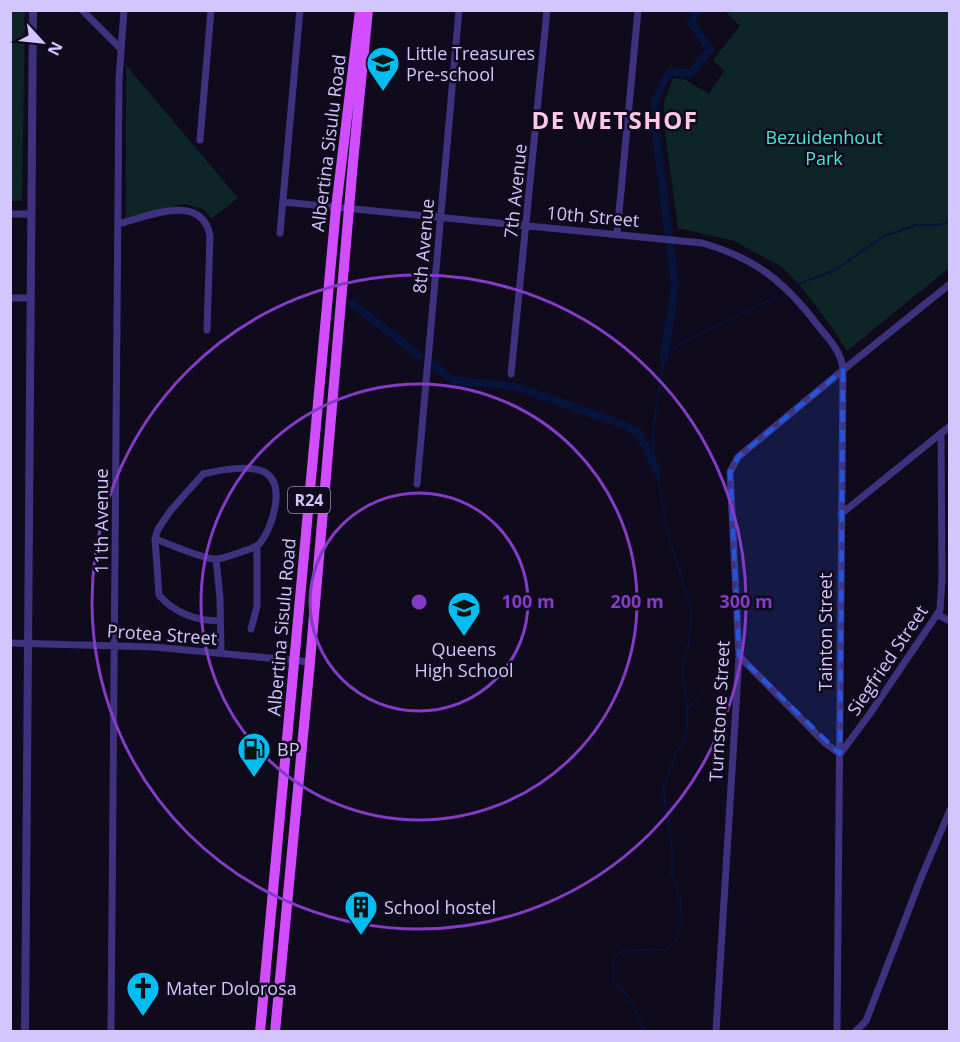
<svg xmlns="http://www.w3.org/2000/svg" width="960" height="1042" font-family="'Open Sans',sans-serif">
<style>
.green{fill:#0d2527}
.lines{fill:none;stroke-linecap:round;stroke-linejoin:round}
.stream{stroke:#06133b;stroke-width:2}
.canal{stroke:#06133b;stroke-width:8}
.minor{stroke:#3e327f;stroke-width:7}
.tertiary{stroke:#3e327f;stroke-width:8}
.primary{stroke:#d14dff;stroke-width:10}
.marked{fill:#2654da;fill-opacity:0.2;stroke:#2654da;stroke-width:4.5;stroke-dasharray:12 8;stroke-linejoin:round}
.ring{fill:none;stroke:#843bc5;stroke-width:3}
.labels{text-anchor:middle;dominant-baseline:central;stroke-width:5;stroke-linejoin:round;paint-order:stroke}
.shield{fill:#100a1d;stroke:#988ebb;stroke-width:1.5}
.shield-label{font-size:16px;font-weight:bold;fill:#d3c6ff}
.poi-label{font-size:18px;fill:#d3c6ff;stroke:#100a1d;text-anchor:start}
.park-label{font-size:18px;fill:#4ce5d1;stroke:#100a1d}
.street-label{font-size:18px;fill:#d3c6ff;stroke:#100a1d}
.district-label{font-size:24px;font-weight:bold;letter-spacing:1.5px;fill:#ffc8e5;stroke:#100a1d}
.centre{fill:#843bc5;stroke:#100a1d;stroke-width:3}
.ring-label{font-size:18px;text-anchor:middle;font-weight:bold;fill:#843bc5;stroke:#100a1d;stroke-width:5;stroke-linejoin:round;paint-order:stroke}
</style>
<rect width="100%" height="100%" fill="#100a1d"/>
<path class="green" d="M11,10L25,11L22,201H11Z
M725,11H949V268L847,351L834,330L799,284L782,267L734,241L678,228L664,124V102L673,78L686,80L709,94L724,71L713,60L740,26Z
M126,65L238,198L212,218L203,209L185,204L126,218Z"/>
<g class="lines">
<path class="stream" d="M799,284L835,270L884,236L916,225H938L950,222
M688,709L702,694
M645,1032L629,998L614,981L613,962L618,953L624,951L668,949L676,939L682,922L680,898L672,874V849L663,788L676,753L684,741L687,727V703L682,671L689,643L692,613L668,533L653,446V431L664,359L670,351L680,344L776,297"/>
<path class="canal" d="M353,304L420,356
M664,359L675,286L654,119L655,99L669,72L691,73L710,49L691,23L697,10
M434,365L452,380L517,387L624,425L639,433L657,471"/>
<path class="minor" d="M82,10L121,49
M200,140L211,10
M283,202L702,243C756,258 786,283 819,327C830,340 842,353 843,370L738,457L730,472L739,656L716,1032
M10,214H31
M118,224C147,217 202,191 210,236L207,330
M280,233L300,10
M617,234L638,10
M10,298H30
M511,374L547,10
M417,484L459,10
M841,514L950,426
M155,539C168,543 205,560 216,559C222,559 256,548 259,544C272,530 286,486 266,473C252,464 219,470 203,474L171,510L158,529L155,539L159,595C174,613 197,621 220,621
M216,559L220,598L221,653
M938,615L950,621
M251,629L257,606V546
M10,643L154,647L310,662
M739,656L825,743L840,754L869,715L940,610L942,578L941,433
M111,1032L119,79L124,10
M837,1032L843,370L950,284
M855,1032L866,1021L921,878L950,810"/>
<path class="tertiary" d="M25,1032L33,10"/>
<path class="primary" d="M260,1032L336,208L360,10
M275,1032L310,662L353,162L368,10"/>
</g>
<path class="marked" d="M843,370L840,754L739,656L730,472L738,457Z"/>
<g class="ring">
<circle cx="419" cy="602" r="109"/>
<circle cx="419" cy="602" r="218"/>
<circle cx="419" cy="602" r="327"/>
</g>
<defs>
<symbol id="school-pin" viewBox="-11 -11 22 30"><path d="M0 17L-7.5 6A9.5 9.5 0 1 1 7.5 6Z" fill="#00bdf1" stroke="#100a1d"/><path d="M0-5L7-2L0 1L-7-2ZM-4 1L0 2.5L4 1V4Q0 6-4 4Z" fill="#111"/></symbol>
<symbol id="fuel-pin" viewBox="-11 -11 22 30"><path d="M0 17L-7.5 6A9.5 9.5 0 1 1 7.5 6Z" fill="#00bdf1" stroke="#100a1d"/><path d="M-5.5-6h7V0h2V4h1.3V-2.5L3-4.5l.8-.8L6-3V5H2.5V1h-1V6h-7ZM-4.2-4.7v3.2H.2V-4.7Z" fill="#111"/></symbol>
<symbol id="building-pin" viewBox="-11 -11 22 30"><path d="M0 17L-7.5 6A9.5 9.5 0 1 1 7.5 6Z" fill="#00bdf1" stroke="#100a1d"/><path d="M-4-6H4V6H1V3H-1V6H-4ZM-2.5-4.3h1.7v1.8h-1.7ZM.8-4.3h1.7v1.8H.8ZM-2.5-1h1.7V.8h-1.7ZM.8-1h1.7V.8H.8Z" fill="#111"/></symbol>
<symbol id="church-pin" viewBox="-11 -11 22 30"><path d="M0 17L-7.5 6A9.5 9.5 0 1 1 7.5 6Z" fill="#00bdf1" stroke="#100a1d"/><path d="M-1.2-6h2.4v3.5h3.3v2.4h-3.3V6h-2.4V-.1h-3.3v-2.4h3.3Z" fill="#111"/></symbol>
</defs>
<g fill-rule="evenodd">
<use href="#school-pin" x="364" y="44" width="38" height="52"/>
<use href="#school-pin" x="445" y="589" width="38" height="52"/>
<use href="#fuel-pin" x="235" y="730" width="38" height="52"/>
<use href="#building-pin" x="342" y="888" width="38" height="52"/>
<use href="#church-pin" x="124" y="969" width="38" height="52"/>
</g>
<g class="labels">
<rect class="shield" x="288" y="487" width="42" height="26" rx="4.5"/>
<g class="shield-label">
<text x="309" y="500">R24</text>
</g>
<g class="poi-label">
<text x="406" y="53">Little Treasures<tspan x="406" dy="21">Pre-school</tspan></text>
<text x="464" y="649" text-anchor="middle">Queens<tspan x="464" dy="21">High School</tspan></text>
<text x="277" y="749">BP</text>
<text x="384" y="907">School hostel</text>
<text x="166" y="988">Mater Dolorosa</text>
</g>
<g class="park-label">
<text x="824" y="137">Bezuidenhout<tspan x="824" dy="21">Park</tspan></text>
</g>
<g class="street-label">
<text transform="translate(328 143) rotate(-83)">Albertina Sisulu Road</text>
<text transform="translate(515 191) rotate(-84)">7th Avenue</text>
<text transform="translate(593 216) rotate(5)">10th Street</text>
<text transform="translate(423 246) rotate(-85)">8th Avenue</text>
<text transform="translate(101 521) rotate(-90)">11th Avenue</text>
<text transform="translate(281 627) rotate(-85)">Albertina Sisulu Road</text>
<text transform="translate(825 632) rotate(-90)">Tainton Street</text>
<text transform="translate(162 634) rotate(4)">Protea Street</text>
<text transform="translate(887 660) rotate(-56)">Siegfried Street</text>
<text transform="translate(719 711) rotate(-87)">Turnstone Street</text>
</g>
<g class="district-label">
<text x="615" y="119">DE WETSHOF</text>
</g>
</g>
<circle cx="419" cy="602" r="9" class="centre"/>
<g class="ring-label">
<text x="528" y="608">100 m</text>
<text x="637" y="608">200 m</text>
<text x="746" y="608">300 m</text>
</g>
<rect width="960" height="1042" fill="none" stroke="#d3c6ff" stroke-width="24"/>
<g transform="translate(42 42) rotate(117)" stroke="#100a1d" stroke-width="4.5" paint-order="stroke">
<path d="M0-4.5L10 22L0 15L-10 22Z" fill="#d3c6ff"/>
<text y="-9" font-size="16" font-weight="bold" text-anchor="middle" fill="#d3c6ff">N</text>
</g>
</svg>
